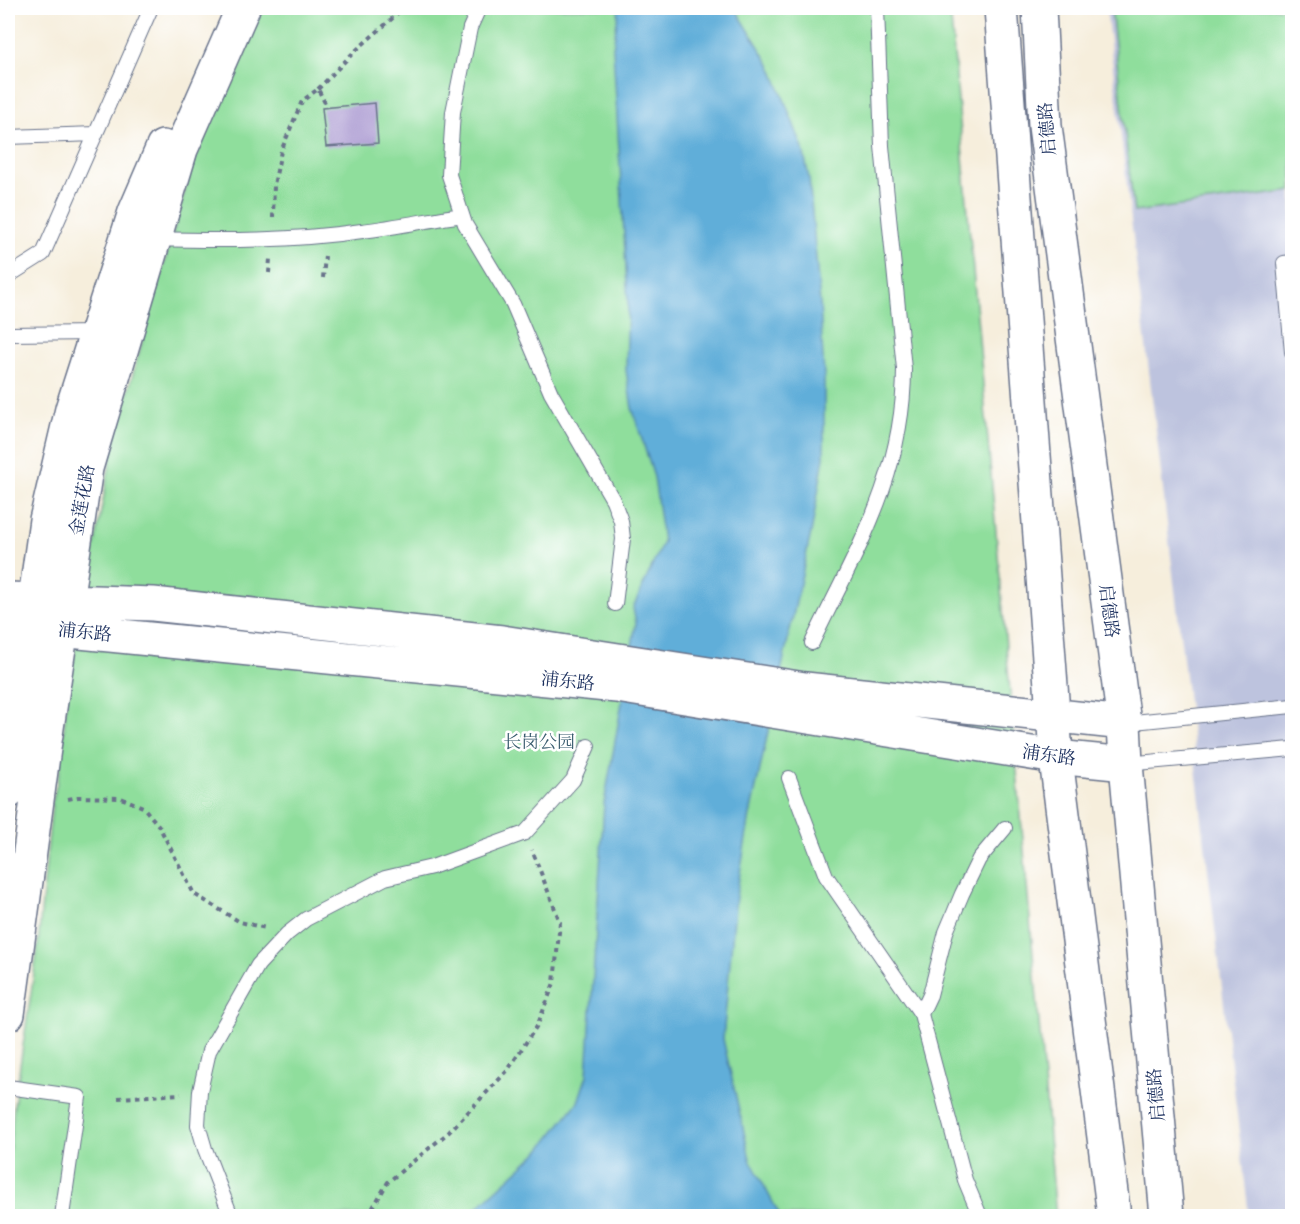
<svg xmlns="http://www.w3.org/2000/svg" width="1300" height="1224" font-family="Alegreya,'Noto Serif SC',serif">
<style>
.industrial{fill:#bdc3de}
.green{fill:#8fde9c;stroke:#55867d;stroke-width:1.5}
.water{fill:#60aed9;stroke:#3e6e9c;stroke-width:1.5}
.building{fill:#ac9bd2}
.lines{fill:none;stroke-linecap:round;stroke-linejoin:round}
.service-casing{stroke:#68728a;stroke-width:16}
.tertiary-casing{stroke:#68728a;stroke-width:36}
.secondary-casing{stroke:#68728a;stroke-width:36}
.path{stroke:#68728a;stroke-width:4;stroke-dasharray:4.5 4.5;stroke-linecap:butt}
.service{stroke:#fff;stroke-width:14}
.tertiary{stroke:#fff;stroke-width:33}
.secondary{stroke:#fff;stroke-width:33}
.labels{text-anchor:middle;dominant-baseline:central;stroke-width:5;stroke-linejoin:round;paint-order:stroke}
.street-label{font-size:18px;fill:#1b2f5e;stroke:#fff}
.park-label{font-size:18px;fill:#385b6e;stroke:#fff}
</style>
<rect width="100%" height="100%" fill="#fff"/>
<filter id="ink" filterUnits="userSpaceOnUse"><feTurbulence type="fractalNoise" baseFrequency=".0167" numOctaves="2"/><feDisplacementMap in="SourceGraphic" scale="12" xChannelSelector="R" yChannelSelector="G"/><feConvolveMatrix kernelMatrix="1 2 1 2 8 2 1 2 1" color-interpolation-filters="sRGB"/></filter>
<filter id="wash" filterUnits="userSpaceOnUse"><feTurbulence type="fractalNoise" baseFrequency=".008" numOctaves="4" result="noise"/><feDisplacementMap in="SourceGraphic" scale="24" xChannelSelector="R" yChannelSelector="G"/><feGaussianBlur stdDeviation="1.35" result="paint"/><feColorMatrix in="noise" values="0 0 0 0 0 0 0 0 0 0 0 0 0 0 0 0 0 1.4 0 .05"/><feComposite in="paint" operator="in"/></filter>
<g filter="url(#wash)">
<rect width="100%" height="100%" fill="#f6eedc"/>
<path class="industrial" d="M1106,8H1292V1216H1249Z"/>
<path class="green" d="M262,8H950L1056,1216H8V1165L14,1105L37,953L52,803L60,770L67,695L114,441L193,162Z
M1111,8H1292V191L1134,212Z"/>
<path class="water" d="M619,8H735L772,68L803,149L809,178L820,304L824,377V457L812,528L750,815L736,896L723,1039L750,1159L780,1216H468L540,1150L578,1102L587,1075L604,804L636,623L633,608L663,542L654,477L632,408L626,370L628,302L613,48Z"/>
<g id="blocks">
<path class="building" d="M375,103L378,143L326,147L322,108Z"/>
</g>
</g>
<g filter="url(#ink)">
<use href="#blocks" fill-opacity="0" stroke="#68728a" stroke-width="1.5"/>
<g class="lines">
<defs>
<path id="service" d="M479,8L470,28L453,112L449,175L465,224L513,304L551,393L613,500L621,521L623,539L615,604
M8,137L96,134
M154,239C223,241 294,241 362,231C395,227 429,220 462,215
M1292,262L1284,263L1292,352
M8,276L43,254L151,8
M8,334L97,333
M812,643C856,551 904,475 904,369L882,146L877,8
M1124,723L1292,706
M1126,764L1292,749
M789,778L826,876L921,1014L965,1180L980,1216
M921,1014L930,995L946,932L962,894L979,859L1005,828
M8,1087L79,1097L62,1216
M231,1216L205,1149L198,1125L200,1091L209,1051L258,965L287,934L306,919L385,878L432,867L525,833L573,780L588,746"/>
<path id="tertiary" d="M8,599L153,604L502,642L805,689L1124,723
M8,627H30L617,686L1056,757L1126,764
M8,792L46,520L72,409L135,212L163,147
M8,1014L45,741L86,468L181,149L243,8"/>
<path id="secondary" d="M1001,8L1057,767L1114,1216
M1039,8L1045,126L1124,723L1126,764L1167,1216"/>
</defs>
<use href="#service" class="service-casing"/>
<use href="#tertiary" class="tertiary-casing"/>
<use href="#secondary" class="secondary-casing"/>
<path class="path" d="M318,89L353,53L395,16L401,8
M273,218L274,185L281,151L302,101L318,89L325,103
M269,273L270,258
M323,278L325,256
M68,799L78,797L121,798L143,807L159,826L194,894L240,922L266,928
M118,1098L181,1094
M368,1216L388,1182L449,1132L508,1070L538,1024L554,983L560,922L532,850"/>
<use href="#service" class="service"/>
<use href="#tertiary" class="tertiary"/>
<use href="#secondary" class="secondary"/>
</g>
</g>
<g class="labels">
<g class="street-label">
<text transform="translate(1047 129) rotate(-95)">启德路</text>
<text transform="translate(82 500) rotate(-80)">金莲花路</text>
<text transform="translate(1109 611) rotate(83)">启德路</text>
<text transform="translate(85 632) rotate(6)">浦东路</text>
<text transform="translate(568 681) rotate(6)">浦东路</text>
<text transform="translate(1049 755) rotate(8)">浦东路</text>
<text transform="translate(1156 1095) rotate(-95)">启德路</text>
</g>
<g class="park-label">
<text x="539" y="742">长岗公园</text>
</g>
</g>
<rect width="1300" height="1224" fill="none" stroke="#fff" stroke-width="30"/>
</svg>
